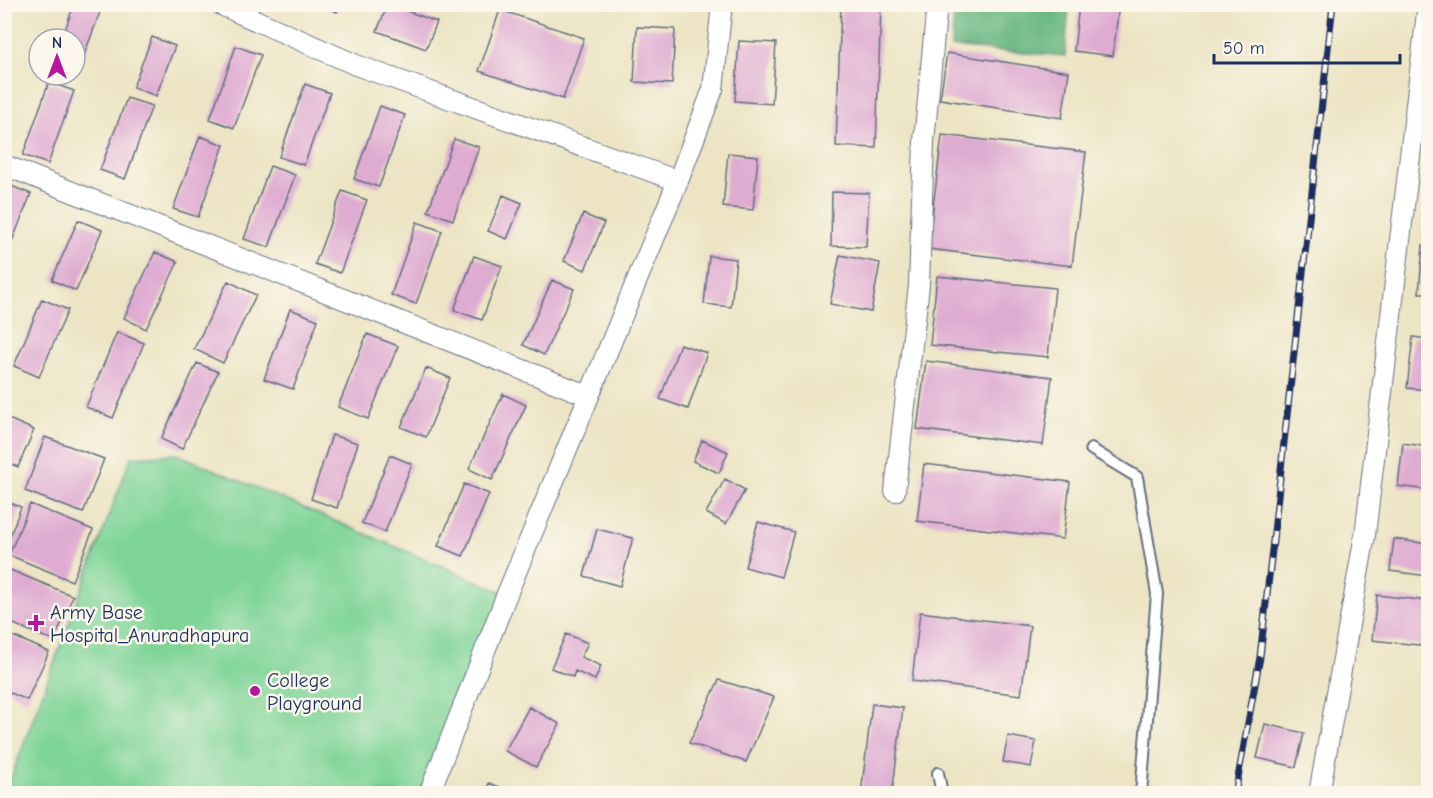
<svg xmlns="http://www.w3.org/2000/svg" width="1433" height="798" font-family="'Comic Neue',sans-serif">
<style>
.green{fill:#7ed497;stroke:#4c827a;stroke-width:1.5}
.forest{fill:#66b680;stroke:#40726f;stroke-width:1.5}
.building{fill:#dfacd1}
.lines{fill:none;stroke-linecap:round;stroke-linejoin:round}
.service-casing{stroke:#646e81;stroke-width:14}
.minor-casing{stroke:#646e81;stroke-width:22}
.service{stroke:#fff;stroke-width:10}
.minor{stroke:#fff;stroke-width:20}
.rail-casing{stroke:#1b2f5e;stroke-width:7}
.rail{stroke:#fbf7ec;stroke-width:4.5;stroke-dasharray:14;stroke-linecap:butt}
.poi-dot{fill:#b5179e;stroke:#fbf7ec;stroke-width:2}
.labels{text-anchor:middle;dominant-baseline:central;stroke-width:5;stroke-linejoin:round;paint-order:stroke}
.poi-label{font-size:20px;fill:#1b2f5e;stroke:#fbf7ec;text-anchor:start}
</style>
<rect width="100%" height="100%" fill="#fbf7ec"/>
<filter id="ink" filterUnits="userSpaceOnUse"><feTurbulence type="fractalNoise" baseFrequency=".0167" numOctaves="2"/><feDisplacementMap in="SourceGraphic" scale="12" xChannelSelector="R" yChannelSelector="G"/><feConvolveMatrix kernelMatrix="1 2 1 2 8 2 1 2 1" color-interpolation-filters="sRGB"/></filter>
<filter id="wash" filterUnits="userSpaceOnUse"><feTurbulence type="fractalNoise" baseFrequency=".008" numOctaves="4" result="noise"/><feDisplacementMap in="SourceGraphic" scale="24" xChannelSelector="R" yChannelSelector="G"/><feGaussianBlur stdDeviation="1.35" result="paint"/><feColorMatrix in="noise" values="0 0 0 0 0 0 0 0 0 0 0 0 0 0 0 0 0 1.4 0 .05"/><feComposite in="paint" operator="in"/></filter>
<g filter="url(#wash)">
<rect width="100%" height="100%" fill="#ece4c3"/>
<path class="green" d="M177,454L507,594L429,793L5,794L131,457Z"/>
<path class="forest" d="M955,5H1069L1065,56L951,47Z"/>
<g id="blocks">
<path class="building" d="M74,4H103L80,66L75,64V39H62Z
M319,4H340L337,12Z
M388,4L437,22L426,49L377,31Z
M841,4H881L876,148L836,146Z
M1079,4H1119L1113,56L1074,51Z
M500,10L584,38L563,99L479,71Z
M637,27L675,29L672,84L634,82Z
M152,37L175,46L156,96L133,87Z
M739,41L776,43L772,104L735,101Z
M236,46L261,55L234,128L210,119Z
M947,53L1069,72L1062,118L940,99Z
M49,82L74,91L48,164L23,155Z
M305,84L330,93L304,165L279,157Z
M127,98L152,106L125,179L100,170Z
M380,106L405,115L379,187L354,179Z
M942,135L1086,152L1072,266L928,249Z
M200,136L224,145L198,217L173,209Z
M454,139L479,147L453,220L428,211Z
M728,153L758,156L753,210L723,207Z
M270,166L295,175L269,247L244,239Z
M4,183L31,194L5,259H4Z
M342,191L367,200L340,273L315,264Z
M832,192L869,193L866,247L831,246Z
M503,195L522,203L507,239L488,231Z
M583,214L604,223L585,270L564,261Z
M78,220L102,230L76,291L52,280Z
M417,222L442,231L416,304L391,295Z
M1423,245H1428V293H1419Z
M155,252L178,262L146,329L124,318Z
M840,255L880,263L871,312L830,304Z
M474,256L502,266L482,320L454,310Z
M709,256L736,259L731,307L704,304Z
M937,276L1055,288L1048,357L930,345Z
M552,280L574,289L544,355L523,345Z
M228,281L256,295L223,363L194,349Z
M42,299L68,310L39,377L14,366Z
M290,309L318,320L293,389L264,379Z
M117,332L144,343L113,418L86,407Z
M367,334L398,346L368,419L338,407Z
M1413,337L1428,339V390L1407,388Z
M680,344L707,353L688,409L660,399Z
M926,361L1052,377L1043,445L917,429Z
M197,363L218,372L182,449L161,439Z
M426,368L450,378L426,437L401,427Z
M503,394L526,405L492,480L469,469Z
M4,417L34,430L18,467L4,461Z
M332,435L358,443L337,508L311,499Z
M45,437L104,459L83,513L25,491Z
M702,440L728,452L719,473L693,461Z
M1403,443L1428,447V490L1398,486Z
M390,455L412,464L385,532L362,523Z
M924,464L1070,482L1063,539L917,521Z
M725,479L745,490L726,524L706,513Z
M464,484L489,494L463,556L438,546Z
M5,501L21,507L5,549Z
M30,504L93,530L72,581L9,555Z
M758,522L794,532L781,577L745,567Z
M597,529L633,538L620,586L584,576Z
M1394,539L1428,544V576L1390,571Z
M8,569L73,596L54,641L4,620V578Z
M1377,595L1428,601V646L1372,640Z
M920,612L1030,626L1021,695L912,681Z
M4,632L49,652L27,700L4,690Z
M566,634L588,643L581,657L601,666L595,680L575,671L573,677L551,668Z
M719,680L774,697L746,762L689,743Z
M872,704L903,708L892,794H861Z
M529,707L560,724L536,767L505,751Z
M1265,724L1304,733L1296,767L1257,758Z
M1008,736L1036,741L1031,767L1003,762Z
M489,783L516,793V794H485Z
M1366,789L1394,792V794H1366Z"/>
</g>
</g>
<g filter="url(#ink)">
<use href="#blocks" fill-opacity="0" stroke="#646e81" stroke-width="1.5"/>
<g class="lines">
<defs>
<path id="service" d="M1091,449L1137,477L1157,594L1141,794
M938,773L942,794"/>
<path id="minor" d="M219,4L356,65L678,181
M4,165L589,396
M895,491L919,285L924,141L937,4
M429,794L507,594L678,181L713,89L722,4
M1319,794L1365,535L1428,4"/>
</defs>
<use href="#service" class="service-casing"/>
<use href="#minor" class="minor-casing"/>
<use href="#service" class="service"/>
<use href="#minor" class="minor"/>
<defs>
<path id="rail" d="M1235,794L1260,657L1333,4"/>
</defs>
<use href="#rail" class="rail-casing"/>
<use href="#rail" class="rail"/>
</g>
</g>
<g class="poi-dot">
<path d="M33 614h6v6h6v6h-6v6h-6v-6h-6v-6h6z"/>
<circle cx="255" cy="691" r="6"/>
</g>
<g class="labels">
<g class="poi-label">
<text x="50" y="612">Army Base<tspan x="50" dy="23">Hospital_Anuradhapura</tspan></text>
<text x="267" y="680">College<tspan x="267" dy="23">Playground</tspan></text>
</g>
</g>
<rect width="1433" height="798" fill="none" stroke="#fbf7ec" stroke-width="24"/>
<g transform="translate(57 57)"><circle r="28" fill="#fbf7ec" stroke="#a1a7b3" stroke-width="1.5"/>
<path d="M0-4.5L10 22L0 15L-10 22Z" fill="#b5179e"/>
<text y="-9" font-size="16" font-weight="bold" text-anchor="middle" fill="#1b2f5e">N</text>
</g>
<path d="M1214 54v9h186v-9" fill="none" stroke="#1b2f5e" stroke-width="3"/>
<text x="1223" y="54" font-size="18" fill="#1b2f5e" stroke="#fbf7ec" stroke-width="4.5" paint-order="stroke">50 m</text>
</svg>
